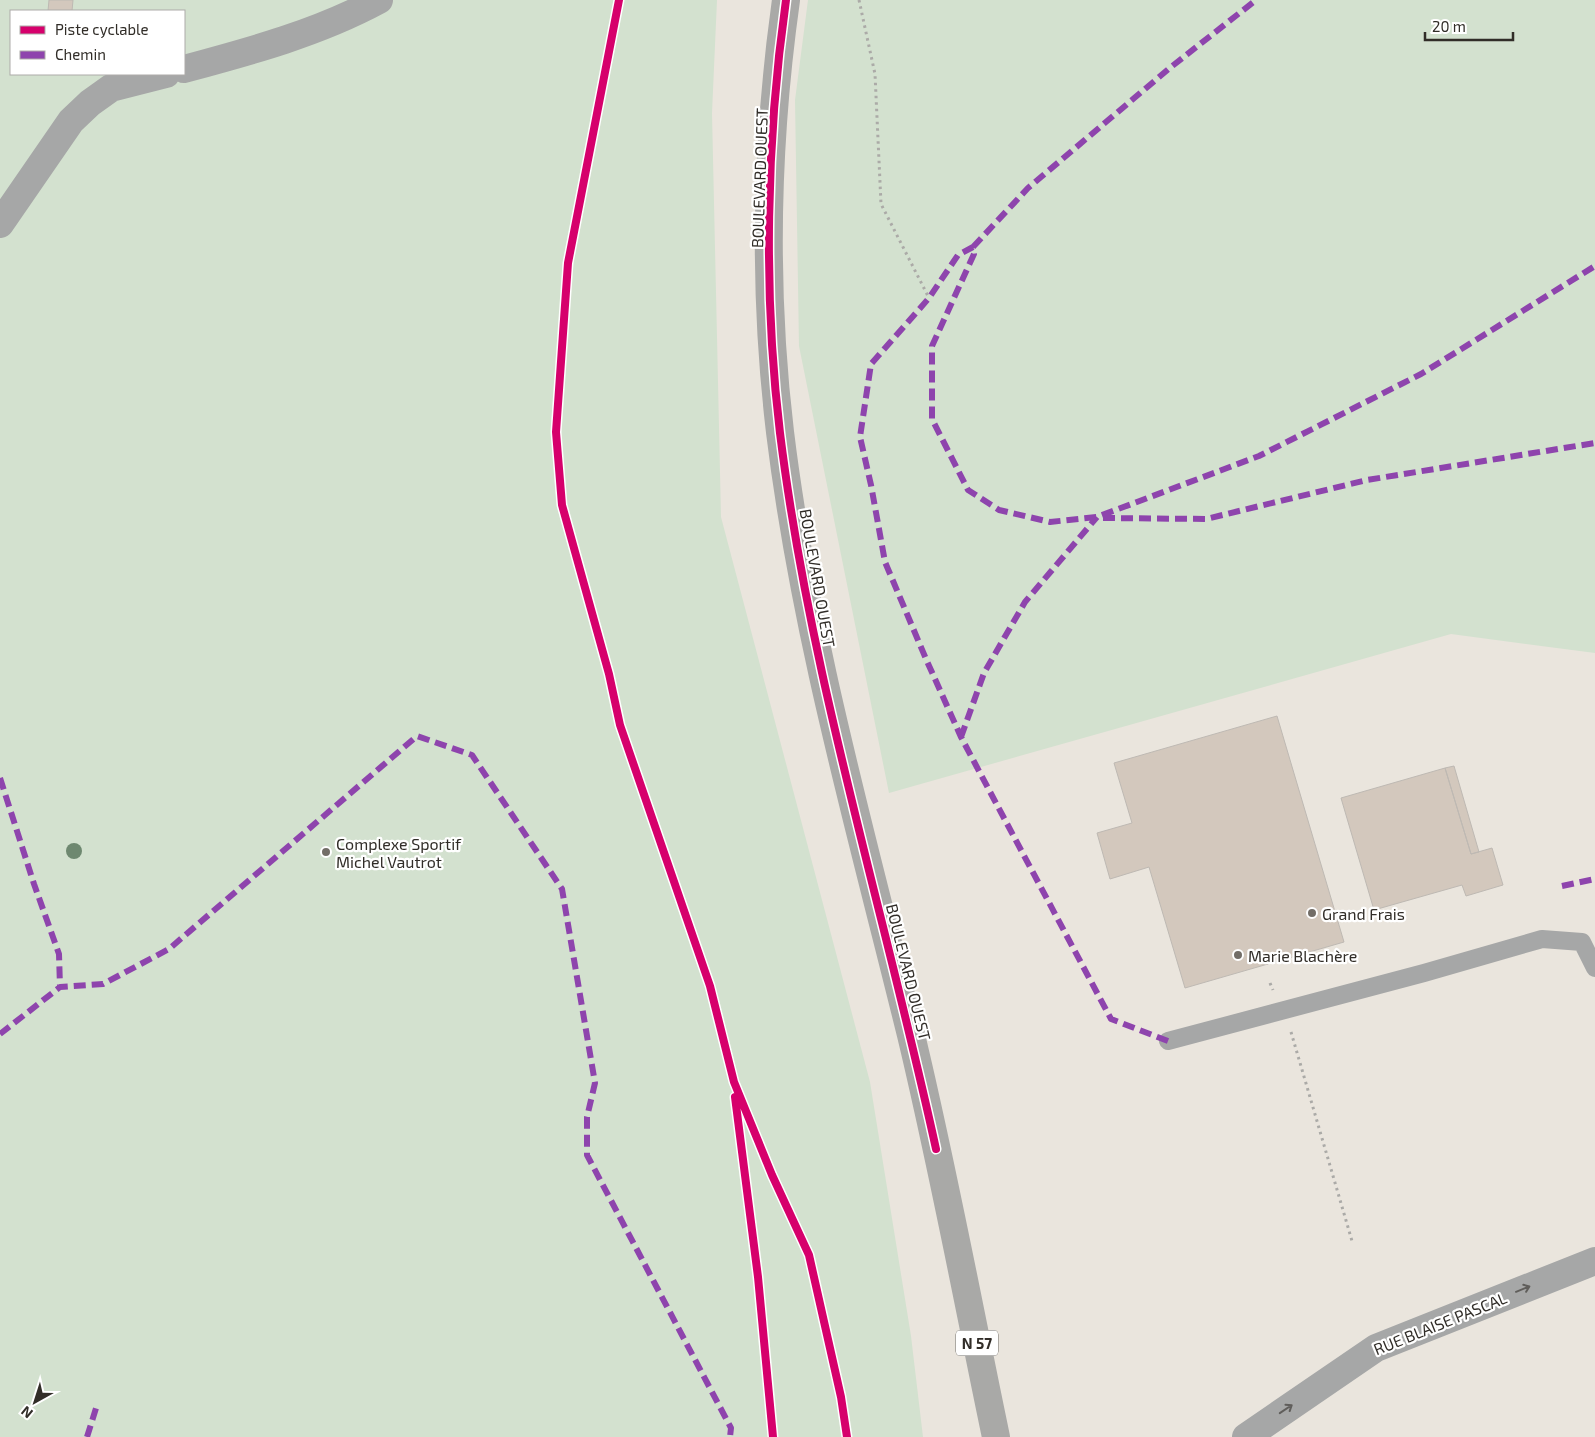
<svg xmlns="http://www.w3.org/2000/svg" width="1595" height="1437" font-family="'Exo 2',sans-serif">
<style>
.green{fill:#d3e1cf;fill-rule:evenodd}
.building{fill:#d3c8bd;stroke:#beb9b3}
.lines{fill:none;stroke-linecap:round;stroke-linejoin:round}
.path{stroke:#abaaa7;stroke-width:3;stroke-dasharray:2.5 4;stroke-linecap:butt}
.lane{stroke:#a6a7a7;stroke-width:18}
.street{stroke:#a6a7a7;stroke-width:28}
.primary{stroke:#a9a9a7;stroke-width:28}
.quiet{stroke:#8e44ad;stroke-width:6;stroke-dasharray:12 6;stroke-linecap:butt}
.cycleway-casing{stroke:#fff;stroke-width:11}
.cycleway{stroke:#d6006c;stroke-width:8}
.tree{fill:#6e8870}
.oneway{stroke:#605e5b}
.poi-dot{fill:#726d67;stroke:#fff;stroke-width:2}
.labels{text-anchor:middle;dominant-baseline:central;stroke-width:4.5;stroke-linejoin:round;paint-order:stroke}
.shield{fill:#fff;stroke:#6f6c68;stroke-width:1}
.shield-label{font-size:15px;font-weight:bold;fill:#312d28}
.street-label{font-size:16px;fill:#312d28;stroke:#fff}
.poi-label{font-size:16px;fill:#312d28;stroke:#fff;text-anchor:start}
</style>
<rect width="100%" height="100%" fill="#eae5dd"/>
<path class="green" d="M0,0H717L712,113L721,517L870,1082L911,1336L923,1437H0ZM11,11H184V74H11Z
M808,0H1595V653L1451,634L889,793L799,346L795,100Z"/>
<path class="building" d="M49,0H73L72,11H48Z
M1277,716L1344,942L1185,988L1149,867L1110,879L1097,833L1132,823L1114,763Z
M1454,766L1479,852L1471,854L1445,768Z
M1445,768L1471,854L1492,848L1503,885L1466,896L1462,885L1374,910L1341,798Z"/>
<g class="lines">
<path class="path" d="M859,0L875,74L881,204L929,298
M1270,983L1273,990
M1291,1032L1352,1241"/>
<path class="lane" d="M1168,1041L1424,973L1542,939L1582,942L1595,968"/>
<path class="street" d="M184,69C251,51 318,33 379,0
M0,224L71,121L90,103L111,88L166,74
M1246,1437L1376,1348L1595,1261"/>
<path class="primary" d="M786,0C766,142 763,289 780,432C805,637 862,835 911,1035C943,1168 968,1303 996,1437"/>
<path class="quiet" d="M973,247L1028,188L1171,67L1256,0
M1103,518L1206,519L1367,480L1595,443
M961,737L984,673L1025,602L1097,517
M0,778L34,884L59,954L60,987
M1562,886L1595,879
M0,1034L60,987L103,984L169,949L417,736L472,755L562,889L595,1083L587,1117V1155L731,1428L730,1437
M1168,1041L1111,1019L988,788L961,737L926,659L885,562L871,485L860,437L871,364L929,298L958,255L973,247L974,254L932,346V419L968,490L999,510L1050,522L1097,517L1259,456L1421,374L1595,266
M87,1437L97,1405"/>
<defs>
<path id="cycleway" d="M619,0L568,263L556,432L562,505L609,674L620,725L710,986L734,1082L772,1175L809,1255L841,1397L847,1437
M786,0C766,141 763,292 780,433C810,676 884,910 936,1149
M735,1097L758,1277L773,1437"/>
</defs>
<use href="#cycleway" class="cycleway-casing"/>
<use href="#cycleway" class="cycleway"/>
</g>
<circle class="tree" cx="74" cy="851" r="8"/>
<defs><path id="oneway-shaft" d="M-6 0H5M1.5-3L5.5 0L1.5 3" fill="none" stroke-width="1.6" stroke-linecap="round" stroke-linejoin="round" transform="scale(1.25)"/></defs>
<g class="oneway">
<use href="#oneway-shaft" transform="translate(1523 1289) rotate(-22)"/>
<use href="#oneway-shaft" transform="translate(1286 1409) rotate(-34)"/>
</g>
<g class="poi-dot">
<circle cx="326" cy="852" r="5"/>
<circle cx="1312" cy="913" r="5"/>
<circle cx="1238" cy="955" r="5"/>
</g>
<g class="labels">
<rect class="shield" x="956" y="1330.5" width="42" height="25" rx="4"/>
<g class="shield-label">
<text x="977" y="1343">N 57</text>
</g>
<g class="street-label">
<text transform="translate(759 178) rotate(-88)">BOULEVARD OUEST</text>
<text transform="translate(818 578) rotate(80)">BOULEVARD OUEST</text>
<text transform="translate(909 972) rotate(76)">BOULEVARD OUEST</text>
<text transform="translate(1440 1323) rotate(-22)">RUE BLAISE PASCAL</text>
</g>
<g class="poi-label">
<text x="336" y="843">Complexe Sportif<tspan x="336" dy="18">Michel Vautrot</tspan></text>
<text x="1322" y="913">Grand Frais</text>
<text x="1248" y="955">Marie Blachère</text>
</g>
</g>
<rect x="10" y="10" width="175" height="65" fill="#ffffff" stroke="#adaba9"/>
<rect x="20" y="26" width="25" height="8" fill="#d6006c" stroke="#adaba9"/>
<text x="55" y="35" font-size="15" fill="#312d28">Piste cyclable</text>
<rect x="20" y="51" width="25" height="8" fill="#8e44ad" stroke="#adaba9"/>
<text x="55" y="60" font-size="15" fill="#312d28">Chemin</text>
<g transform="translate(35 1402) rotate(219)" stroke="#ffffff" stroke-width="4" paint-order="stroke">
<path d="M0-4L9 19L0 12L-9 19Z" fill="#312d28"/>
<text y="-8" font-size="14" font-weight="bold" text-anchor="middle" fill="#312d28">N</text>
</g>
<path d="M1425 32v8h88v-8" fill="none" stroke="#312d28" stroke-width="2.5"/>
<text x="1432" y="32" font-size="15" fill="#312d28" stroke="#ffffff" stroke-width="4" paint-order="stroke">20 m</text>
</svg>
